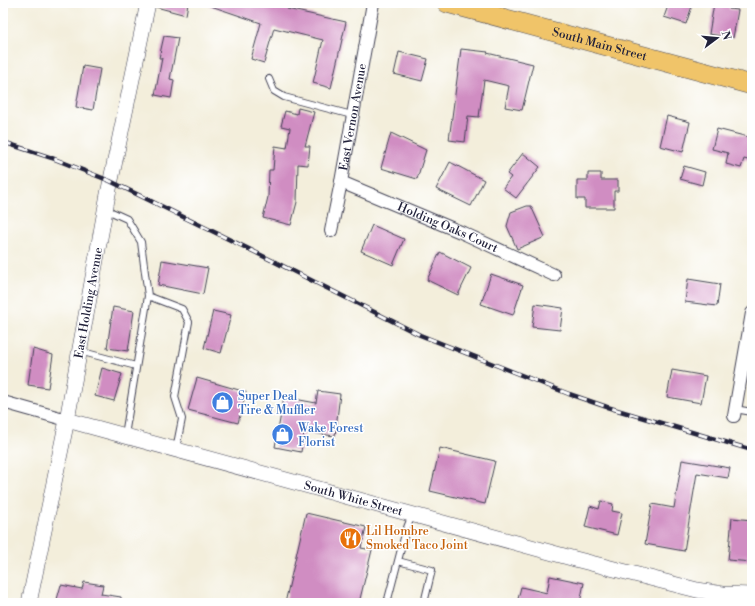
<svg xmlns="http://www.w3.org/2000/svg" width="755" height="606" font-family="'Libre Bodoni',serif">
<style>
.building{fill:#d08dc2}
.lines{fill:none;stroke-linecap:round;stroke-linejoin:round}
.service-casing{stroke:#414153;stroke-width:8}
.minor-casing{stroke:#414153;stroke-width:14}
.tertiary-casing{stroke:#414153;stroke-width:16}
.primary-casing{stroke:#414153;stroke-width:20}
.service{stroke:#fff;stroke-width:6}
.minor{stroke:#fff;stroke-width:12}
.tertiary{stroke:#fff;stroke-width:15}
.primary{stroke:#f0c469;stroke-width:19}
.rail-casing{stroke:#22223b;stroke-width:4.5}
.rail{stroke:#fff;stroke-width:3;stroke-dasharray:9;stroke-linecap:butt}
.labels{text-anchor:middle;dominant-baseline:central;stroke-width:3;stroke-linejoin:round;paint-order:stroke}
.street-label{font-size:12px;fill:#22223b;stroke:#fff}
.shop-label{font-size:12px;fill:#366cbe;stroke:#fff;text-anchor:start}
.food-label{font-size:12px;fill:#c56008;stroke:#fff;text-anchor:start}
</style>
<rect width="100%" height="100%" fill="#fff"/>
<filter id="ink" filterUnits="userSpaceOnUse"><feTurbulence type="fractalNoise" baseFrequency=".025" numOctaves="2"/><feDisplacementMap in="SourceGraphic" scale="8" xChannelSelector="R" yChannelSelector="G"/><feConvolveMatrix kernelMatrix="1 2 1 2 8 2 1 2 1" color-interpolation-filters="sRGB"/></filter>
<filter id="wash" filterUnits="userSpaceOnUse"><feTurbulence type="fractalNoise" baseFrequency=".012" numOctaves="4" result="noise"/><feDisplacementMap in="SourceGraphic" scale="16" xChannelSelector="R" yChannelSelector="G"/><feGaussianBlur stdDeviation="0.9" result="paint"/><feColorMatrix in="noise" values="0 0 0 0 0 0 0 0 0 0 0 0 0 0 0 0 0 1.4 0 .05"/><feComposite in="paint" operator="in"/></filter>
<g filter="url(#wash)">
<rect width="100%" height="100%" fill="#f3eedb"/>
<g id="blocks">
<path class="building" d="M157,3H188L186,15L156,7Z
M209,3H281L288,4L287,9L346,22L331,88L313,83L323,40L274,28L264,63L251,59L261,23L208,5Z
M669,3H693L686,24L664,17Z
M714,3H730L729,9L738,10L733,38L709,34Z
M164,36L178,38L170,79L174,80L171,98L155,95L162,58H159Z
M461,49L488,52L487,53L533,64L522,110L505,107L509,86L484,80L479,117L468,116L465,142L449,140Z
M399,52L428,59L422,81L394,74Z
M83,66L100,69L93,110L76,107Z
M298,108L314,112L305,146H310L308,165L298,164L297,202L291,225L263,218L268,197L269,170H273L275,146L287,148L290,128L281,126L285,111L297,114Z
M667,116L690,122L683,152L660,146Z
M717,129L752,138V161L744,159L741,168L726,164L728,153L712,149Z
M391,133L426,150L417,179L381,168Z
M523,153L540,167L516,198L503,188L511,177L507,174Z
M450,162L484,180L471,206L436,189Z
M684,166L705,172L702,185L680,179Z
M588,173H601V180H618V191H614V208H585V199H577V180H588Z
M527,206H531L545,237L517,249L507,226L511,212Z
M372,225L404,239L393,265L361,251Z
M440,252L471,268L458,295L427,280Z
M162,260L208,268L203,294L158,285Z
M491,274L523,285L513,315L481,304Z
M688,279L720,284L717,306L685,302Z
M535,304L563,308L560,330L532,327Z
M113,307L134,311L128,351L107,348Z
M213,311L231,315L221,353L204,348Z
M33,349L53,355L48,388L28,385Z
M102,368L122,374L114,401L95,396Z
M672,370L706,376L701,403L667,397Z
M197,378L246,392L238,423L188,410Z
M318,391L340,394L335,436L304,432L301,452L275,447L284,397L316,403Z
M440,448L495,461L485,504L430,491Z
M682,460L730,468L728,478L697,473L684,551L645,544L652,504L674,508Z
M601,501L613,504L612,511L622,513L617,535L585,527L590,506L599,509Z
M306,513L366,527L361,548L372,550L359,603H285Z
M732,518L752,520V562L728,560Z
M550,576L584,583L580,603H517L521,587L547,593Z
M84,582L103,585L101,594L121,597V603H56L61,585L82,589Z"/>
</g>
</g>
<g filter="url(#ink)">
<use href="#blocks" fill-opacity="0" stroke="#414153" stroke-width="1"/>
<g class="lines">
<defs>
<path id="service" d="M269,79L274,91L284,97L352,115
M105,209L127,219L141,242L148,296L125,435
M148,296L182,309L189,322L175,397L182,419L176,449
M79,351L136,366
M735,409L752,412
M398,561L432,570L424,603
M387,603L406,530L412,515"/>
<g id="minor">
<path id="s1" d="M341,182L463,233L554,275"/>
<path id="s2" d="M331,231L341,182L373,3"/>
<path d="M3,402L67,420"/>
<path d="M734,416L752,313"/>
</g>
<g id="tertiary">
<path id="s3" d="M67,420L575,559L697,590L723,594L752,595"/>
<path id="s4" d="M29,603L67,420L108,194L148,3"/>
</g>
<g id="primary">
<path id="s5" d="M447,3L752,85"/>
</g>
</defs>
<use href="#service" class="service-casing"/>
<use href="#minor" class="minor-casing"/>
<use href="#tertiary" class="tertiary-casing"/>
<use href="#primary" class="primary-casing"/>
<use href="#service" class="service"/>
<use href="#minor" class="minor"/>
<use href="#tertiary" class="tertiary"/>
<use href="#primary" class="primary"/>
<defs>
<path id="rail" d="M3,142L52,158L110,181L271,260L420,335L569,394L607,407L752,450"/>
</defs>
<use href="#rail" class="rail-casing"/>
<use href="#rail" class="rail"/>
</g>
</g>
<defs>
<symbol id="shop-disc" viewBox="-11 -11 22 22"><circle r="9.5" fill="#3f7fe0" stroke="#fff"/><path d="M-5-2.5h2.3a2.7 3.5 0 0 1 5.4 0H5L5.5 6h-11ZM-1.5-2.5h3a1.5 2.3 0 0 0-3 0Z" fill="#fff"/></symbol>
<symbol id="restaurant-disc" viewBox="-11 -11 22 22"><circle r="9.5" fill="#e8710a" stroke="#fff"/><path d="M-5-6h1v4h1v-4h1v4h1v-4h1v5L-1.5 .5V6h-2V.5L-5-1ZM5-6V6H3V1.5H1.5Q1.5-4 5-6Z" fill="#fff"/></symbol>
</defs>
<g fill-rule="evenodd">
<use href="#shop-disc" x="210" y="390" width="25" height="25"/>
<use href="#shop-disc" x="270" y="422" width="25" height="25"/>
<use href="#restaurant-disc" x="338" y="526" width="25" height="25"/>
</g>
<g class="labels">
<g class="street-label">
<text stroke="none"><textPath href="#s5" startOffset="158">South Main Street</textPath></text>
<text stroke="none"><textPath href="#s2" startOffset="116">East Vernon Avenue</textPath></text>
<text stroke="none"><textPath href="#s1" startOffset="116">Holding Oaks Court</textPath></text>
<text stroke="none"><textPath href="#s4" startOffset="306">East Holding Avenue</textPath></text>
<text stroke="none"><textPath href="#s3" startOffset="297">South White Street</textPath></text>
</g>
<g class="shop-label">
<text x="238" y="396">Super Deal<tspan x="238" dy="14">Tire &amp; Muffler</tspan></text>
<text x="298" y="428">Wake Forest<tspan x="298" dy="14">Florist</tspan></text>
</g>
<g class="food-label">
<text x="366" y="531">Lil Hombre<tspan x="366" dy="14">Smoked Taco Joint</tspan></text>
</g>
</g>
<rect width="755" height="606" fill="none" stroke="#fff" stroke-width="16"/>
<g transform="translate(717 38) rotate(74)" stroke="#ffffff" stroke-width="3" paint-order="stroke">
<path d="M0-3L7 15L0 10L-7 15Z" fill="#22223b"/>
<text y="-6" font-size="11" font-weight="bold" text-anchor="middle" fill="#22223b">N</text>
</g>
</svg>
